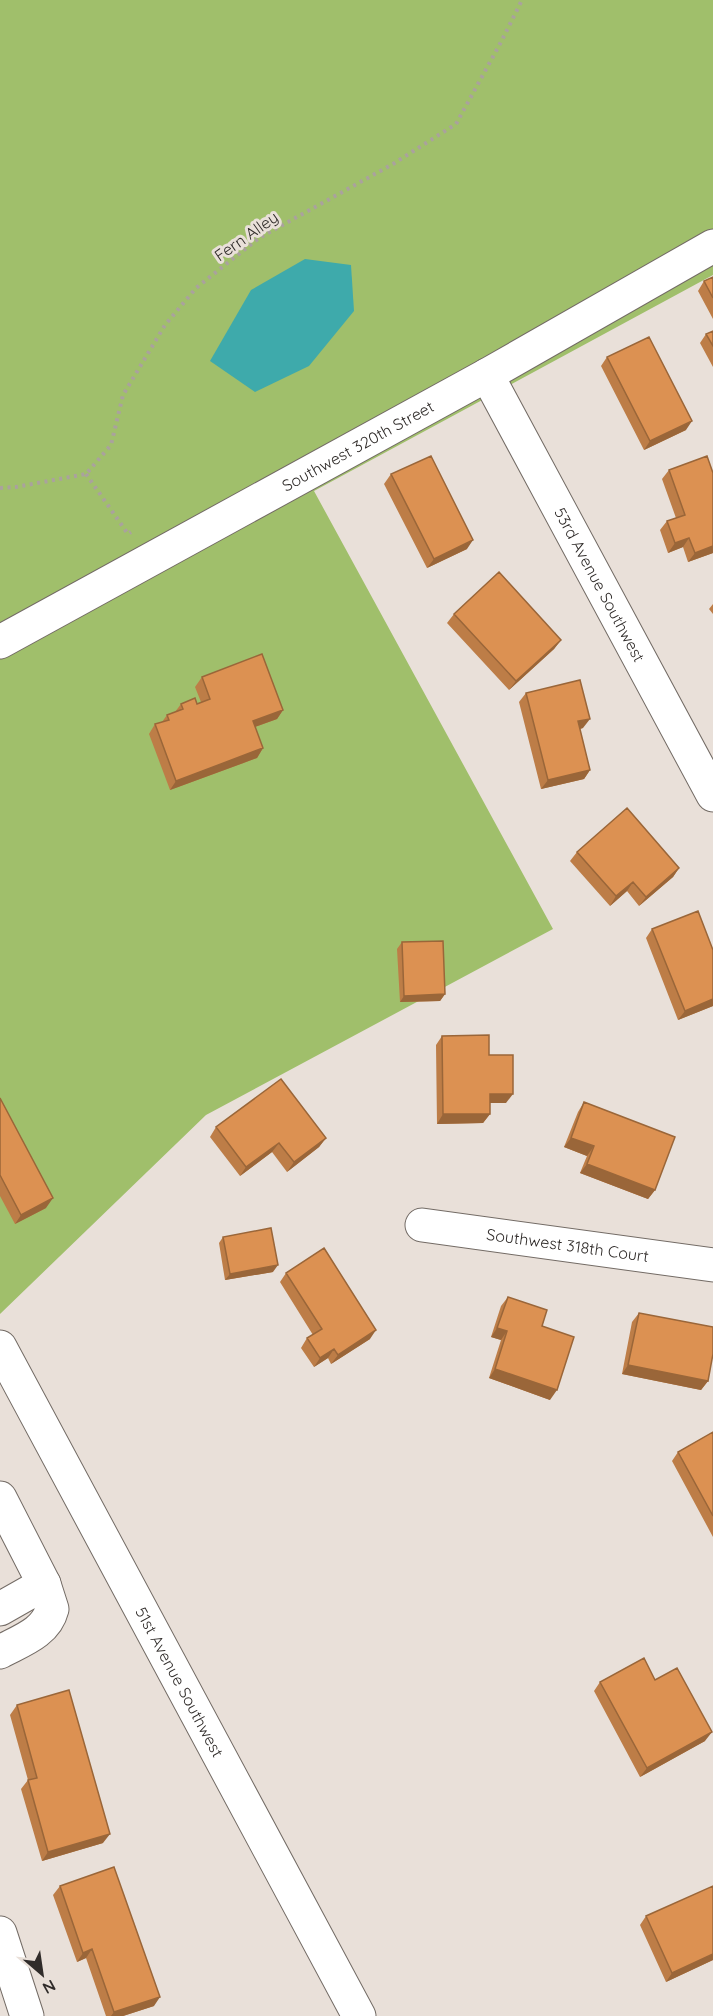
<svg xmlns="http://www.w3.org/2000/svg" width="713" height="2016" font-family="Quicksand,sans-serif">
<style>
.green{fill:#a0bf6b}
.water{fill:#3eaaab}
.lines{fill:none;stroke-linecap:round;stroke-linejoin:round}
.minor-casing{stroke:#736b65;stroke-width:35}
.path{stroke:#aaa29d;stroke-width:4;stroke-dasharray:3 4.5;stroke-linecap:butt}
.minor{stroke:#fff;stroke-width:33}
.wall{fill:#bd7d47}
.shaded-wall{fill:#9a6639}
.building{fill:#dc9152;stroke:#9a6639;stroke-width:1.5}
.labels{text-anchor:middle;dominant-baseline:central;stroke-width:6;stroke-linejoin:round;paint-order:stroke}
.street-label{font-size:16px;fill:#302c2a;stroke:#e9e0d9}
</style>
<rect width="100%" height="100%" fill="#e9e0d9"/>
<path class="green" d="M0,0H713V275L314,491L553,929L206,1115L0,1314Z"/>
<path class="water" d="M305,259L351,265L354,311L309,366L255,392L210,361L251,290Z"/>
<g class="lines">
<defs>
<g id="minor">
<path id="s1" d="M487,375L713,795"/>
<path id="s2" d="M0,642L487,375L713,246"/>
<path id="s3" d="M422,1225L713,1265"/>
<path id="s4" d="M0,1347L359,2016"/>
<path d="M0,1498L44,1584L52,1609C46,1633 20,1641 0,1652"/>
<path d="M0,1609L44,1584"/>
<path d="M0,1933L27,2016"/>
</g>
</defs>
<use href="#minor" class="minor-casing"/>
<path class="path" d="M86,474L128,534L131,532
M0,488L16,487L86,474L111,445L123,395L165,325L196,288L259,238L393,164L456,124L501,42L522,0"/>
<use href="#minor" class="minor"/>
</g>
<path class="wall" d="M713,277V319L698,291L704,281Z
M713,331V367L700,343L706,334Z
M607,357L686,430L644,450L601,366Z
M669,470L713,473V553L688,562L683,547L668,553L660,530L667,521L676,518L662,479Z
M391,474L467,549L427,568L384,484Z
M713,604V614L709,609Z
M454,614L561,640L554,649L509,690L447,623Z
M202,677L283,710L277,719L255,727L263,748L257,758L170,790L149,734L155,724L162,722L167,715L175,712L181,704H197L201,702L195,687Z
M526,693L583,728L580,729L590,770L584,779L541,789L519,702Z
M577,852L679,868L673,877L639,906L627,891L610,906L570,861Z
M652,929L713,950V1006L678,1020L646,938Z
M402,942L445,994L440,1001L400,1002L397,949Z
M442,1036L489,1055L506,1103H490V1114L483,1123L437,1124L436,1045Z
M0,1098L46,1208L15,1224L0,1196Z
M584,1102L655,1190L648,1199L580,1173L587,1156L564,1147L578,1112Z
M216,1127L326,1138L319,1147L287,1172L272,1152L240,1176L210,1137Z
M223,1237L273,1272L225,1280L219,1243Z
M286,1273L370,1339L331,1364L328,1358L314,1367L301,1348L307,1338L313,1335L280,1282Z
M508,1297L542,1326L550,1400L489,1378L501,1340L491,1337L501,1306Z
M639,1313L708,1381L701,1390L622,1374L632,1322Z
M713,1432V1537L672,1461L678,1452Z
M655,1680L705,1741L640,1777L594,1691L600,1682Z
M17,1705L103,1843L42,1861L21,1789L28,1780L10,1715Z
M60,1886L154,2006L123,2016H106L86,1958L77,1962L53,1895Z
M646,1916L713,1960L666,1982L640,1925Z"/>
<path class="shaded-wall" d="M692,421L686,430L644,450L650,441Z
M689,538L683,547L668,553L675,543Z
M473,540L467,549L427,568L434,559Z
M713,546V553L688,562L695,553Z
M561,640L554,649L509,690L516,681Z
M283,710L277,719L246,730L253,721Z
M590,719L583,728L571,731L578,721Z
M263,748L257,758L170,790L176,781Z
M590,770L584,779L541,789L548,780Z
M679,868L673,877L639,906L646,897Z
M633,882L627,891L610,906L616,896Z
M445,994L440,1001L400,1002L404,996Z
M713,999V1006L678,1020L685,1011Z
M490,1094H513L506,1103H483Z
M443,1114H490L483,1123L437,1124Z
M326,1138L319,1147L287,1172L294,1162Z
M571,1138L594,1146L587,1156L564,1147Z
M279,1143L272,1152L240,1176L246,1167Z
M587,1164L655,1190L648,1199L580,1173Z
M53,1198L46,1208L15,1224L21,1215Z
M278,1265L273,1272L225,1280L230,1274Z
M497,1328L507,1331L501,1340L491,1337Z
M376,1330L370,1339L331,1364L338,1355Z
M334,1349L328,1358L314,1367L320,1358Z
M628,1365L708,1381L701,1390L622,1374Z
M495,1369L557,1390L550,1400L489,1378Z
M712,1732L705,1741L640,1777L647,1768Z
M110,1834L103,1843L42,1861L48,1852Z
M92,1949L86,1958L77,1962L83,1953Z
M713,1954V1960L666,1982L672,1973Z
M160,1997L154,2006L123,2016H111L114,2012Z"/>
<path class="building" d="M713,277V298L704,281Z
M713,331V346L706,334Z
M649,337L692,421L650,441L607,357Z
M431,456L473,540L434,559L391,474Z
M707,456L713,473V546L695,553L689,538L675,543L667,521L685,515L669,470Z
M499,572L561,640L516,681L454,614Z
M262,654L283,710L253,721L263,748L176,781L155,724L169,720L167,715L183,709L181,704L195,698L197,704L210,699L202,677Z
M580,680L590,719L578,721L590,770L548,780L526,693Z
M627,808L679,868L646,897L633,882L616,896L577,852Z
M698,911L713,950V999L685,1011L652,929Z
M443,941L445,994L404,996L402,942Z
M489,1035V1055H513V1094H490V1114H443L442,1036Z
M281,1079L326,1138L294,1162L279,1143L246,1167L216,1127Z
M0,1098L53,1198L21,1215L0,1175Z
M584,1102L675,1137L655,1190L587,1164L594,1146L571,1138Z
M271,1228L278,1265L230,1274L223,1237Z
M324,1248L376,1330L338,1355L334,1349L320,1358L307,1338L322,1329L286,1273Z
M508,1297L547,1310L542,1326L574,1337L557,1390L495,1369L507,1331L497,1328Z
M639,1313L713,1327V1354L708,1381L628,1365Z
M713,1432V1516L678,1452Z
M644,1658L655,1680L677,1668L712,1732L647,1768L600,1682Z
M69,1690L110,1834L48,1852L28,1780L37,1778L17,1705Z
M114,1867L160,1997L114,2012L92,1949L83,1953L60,1886Z
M713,1886V1954L672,1973L646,1916Z"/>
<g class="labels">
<g class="street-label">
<text transform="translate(246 236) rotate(-35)">Fern Alley</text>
<text stroke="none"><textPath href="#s2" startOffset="408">Southwest 320th Street</textPath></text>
<text stroke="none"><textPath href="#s1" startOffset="238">53rd Avenue Southwest</textPath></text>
<text stroke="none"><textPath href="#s3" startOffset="147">Southwest 318th Court</textPath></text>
<text stroke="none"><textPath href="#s4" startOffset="380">51st Avenue Southwest</textPath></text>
</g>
</g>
<g transform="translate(42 1974) rotate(151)" stroke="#e9e0d9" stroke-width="4.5" paint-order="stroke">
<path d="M0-4.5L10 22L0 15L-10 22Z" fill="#302c2a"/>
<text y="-9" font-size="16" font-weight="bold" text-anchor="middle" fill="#302c2a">N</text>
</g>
</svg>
